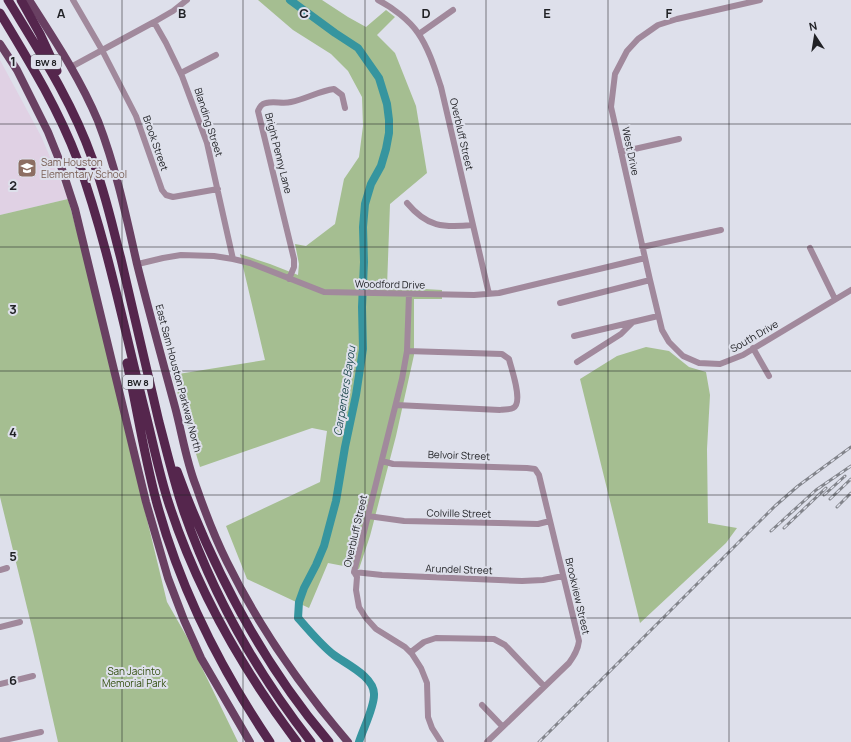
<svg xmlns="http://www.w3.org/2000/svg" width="851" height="742" font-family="Manrope,sans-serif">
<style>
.education{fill:#e0d1e4}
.green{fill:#a5be91}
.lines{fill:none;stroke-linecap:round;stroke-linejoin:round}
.river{stroke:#36959f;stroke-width:8}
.minor{stroke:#a1899c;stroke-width:6}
.major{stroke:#694062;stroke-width:8}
.highway{stroke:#55264d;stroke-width:9}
.rail-casing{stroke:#82848b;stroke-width:3}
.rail{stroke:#dee0eb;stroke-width:1.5;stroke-dasharray:4.5;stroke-linecap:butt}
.grid{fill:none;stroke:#212226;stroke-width:1;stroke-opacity:0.55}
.labels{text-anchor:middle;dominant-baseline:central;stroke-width:4;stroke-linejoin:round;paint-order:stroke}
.shield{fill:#dee0eb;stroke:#5a5b61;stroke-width:1}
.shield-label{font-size:9px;font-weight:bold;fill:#212226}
.street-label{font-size:10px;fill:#212226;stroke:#dee0eb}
.education-label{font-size:10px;fill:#785e54;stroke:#dee0eb;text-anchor:start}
.park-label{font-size:10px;fill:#334f10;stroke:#dee0eb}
.water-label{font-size:11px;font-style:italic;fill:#1f494e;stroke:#dee0eb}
.grid-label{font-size:13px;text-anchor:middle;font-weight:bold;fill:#212226;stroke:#dee0eb;stroke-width:4;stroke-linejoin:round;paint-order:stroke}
</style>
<rect width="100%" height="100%" fill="#dee0eb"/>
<path class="education" d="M0,60L41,136L68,199L0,215Z"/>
<path class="green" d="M258,0H322L348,17L366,27L386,10L395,17L377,35L395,53L416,106L427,173L390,204L387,287L442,290V299H414V355L396,436L370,536L359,569L328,563L309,608L247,579L226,526L320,482L327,431L312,428L200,467L172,375L265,360L240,254L270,264L298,275L299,264L295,244L306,246L335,224L344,179L359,157L363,126L362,97L348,71L331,54L293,30Z
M68,199L97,305L123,420L167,602L187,637L238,742H58L34,636L0,497V215Z
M646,347L669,351L689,367L706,372L710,395L707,449L708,523L737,528L726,543L640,623L580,379L617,356Z"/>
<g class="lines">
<path class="river" d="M290,0L335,33L358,48L379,78L387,104L389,120V133L386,149L381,166L371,184L365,204L363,227L364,262L362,307L363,349L356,395L345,447L336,501L324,546L316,565L304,588L299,602L298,618C309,630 321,645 334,655C346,664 375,677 374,695C374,708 363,729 359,742"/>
<path class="minor" d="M73,0L102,50L136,116L162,190L166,195L173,197L218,189
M378,0C392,7 409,20 418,33C429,49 435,69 441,87L489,294
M760,0L677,19L658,25L638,39L627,51L615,74L611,107L650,280L662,330L669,342L683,356L699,363L720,364L743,355L851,290
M154,22L166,43L182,76L207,143L233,259
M419,34L453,10
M71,67L154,22L173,11L187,0
M181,73L216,55
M621,152L679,139
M407,203C427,227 443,228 473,225
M642,247L721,230
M810,248L835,299
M138,264L163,258L181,255L214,256L233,259L250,263L324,292L474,295L499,293L645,258
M289,279L294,267V259L258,111C260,107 261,104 266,103C274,101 283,104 291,102C306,99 319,91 334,89L342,95L345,108
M409,294L407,351L402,379L354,572L357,577L356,590L359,607L366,618L376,629L405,647L412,654L421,668L427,683L428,717L432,728L441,742
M560,303L650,280
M574,336L658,316
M753,348L769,376
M577,362L621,334L632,323
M396,405L500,410C503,409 510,410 513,408C524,403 511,368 509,359L502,354L407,351
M382,461L393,464L527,468L535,469L539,475L579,641C578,650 574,656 569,663L487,742
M368,516L404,521L538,524L550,521
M0,570L7,568
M354,572L382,575L522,581L543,580L563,576
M0,627L20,622
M411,652L424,642L436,638L494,639L505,645L544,686
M0,684L33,676
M482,705L502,726
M0,741L41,732"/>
<path class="major" d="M29,0C54,39 80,78 98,121C116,168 126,215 137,264C149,312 162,359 175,407C182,433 186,461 196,486C205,512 215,538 227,562C259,627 301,687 348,742
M0,44L17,70L48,132L58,157L75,209L146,502L168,578L184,620L201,658L250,742"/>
<path class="highway" d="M8,0C39,51 72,101 92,158C105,191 112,225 121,259C134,313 146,368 159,422C167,452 174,482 184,512C213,595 257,673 311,742
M21,0L40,34L57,71
M0,13C29,61 58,108 78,161C107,242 124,328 145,411C153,442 159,474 169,504C197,590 243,670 297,742
M127,363C137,409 144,455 156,500C179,586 220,668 270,742
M177,471C213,569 261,662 329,742"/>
<defs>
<path id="rail" d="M824,495L845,476
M830,499L851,479
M837,507L851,493
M784,528L826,488
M771,531L816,490L851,466
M539,742L775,506L798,486L851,447"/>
</defs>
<use href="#rail" class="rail-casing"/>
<use href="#rail" class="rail"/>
</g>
<path class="grid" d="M122,0V742M243,0V742M365,0V742M486,0V742M608,0V742M729,0V742M0,124H851M0,247H851M0,371H851M0,495H851M0,618H851"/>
<defs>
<symbol id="school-square" viewBox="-11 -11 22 22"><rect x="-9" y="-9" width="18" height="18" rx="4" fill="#8d6e63" stroke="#dee0eb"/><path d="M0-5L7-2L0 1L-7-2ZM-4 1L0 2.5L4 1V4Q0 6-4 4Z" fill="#fff"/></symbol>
</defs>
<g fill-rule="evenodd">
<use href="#school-square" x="16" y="157" width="22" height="22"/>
</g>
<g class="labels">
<g class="shield">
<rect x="31" y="55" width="30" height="14" rx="3"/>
<rect x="123" y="375" width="30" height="14" rx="3"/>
</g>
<g class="shield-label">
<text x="46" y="62">BW 8</text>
<text x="138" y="382">BW 8</text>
</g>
<g class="street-label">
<text transform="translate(209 122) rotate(72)">Blanding Street</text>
<text transform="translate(462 134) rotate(77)">Overbluff Street</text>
<text transform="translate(156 143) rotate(71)">Brook Street</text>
<text transform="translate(631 151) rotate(78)">West Drive</text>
<text transform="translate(279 153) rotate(76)">Bright Penny Lane</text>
<text transform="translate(390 284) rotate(1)">Woodford Drive</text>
<text transform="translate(754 336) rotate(-30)">South Drive</text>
<text transform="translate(179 378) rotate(75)">East Sam Houston Parkway North</text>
<text transform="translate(459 455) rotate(2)">Belvoir Street</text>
<text transform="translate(459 513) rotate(1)">Colville Street</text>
<text transform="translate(355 531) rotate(-77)">Overbluff Street</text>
<text transform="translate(459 569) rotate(2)">Arundel Street</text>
<text transform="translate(578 596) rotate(77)">Brookview Street</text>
</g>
<g class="education-label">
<text x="41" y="162">Sam Houston<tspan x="41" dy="12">Elementary School</tspan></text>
</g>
<g class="park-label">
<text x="134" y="671">San Jacinto<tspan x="134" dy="12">Memorial Park</tspan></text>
</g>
<g class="water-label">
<text transform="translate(344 391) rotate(-81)">Carpenters Bayou</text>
</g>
</g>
<g class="grid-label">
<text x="61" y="18">A</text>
<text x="182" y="18">B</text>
<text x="304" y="18">C</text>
<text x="426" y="18">D</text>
<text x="547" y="18">E</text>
<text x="669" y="18">F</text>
<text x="13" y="66">1</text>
<text x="13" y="190">2</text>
<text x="13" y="314">3</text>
<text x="13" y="437">4</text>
<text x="13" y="561">5</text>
<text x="13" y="685">6</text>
</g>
<g transform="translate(815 36) rotate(348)" stroke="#dee0eb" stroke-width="3" paint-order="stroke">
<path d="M0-3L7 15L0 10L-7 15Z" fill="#212226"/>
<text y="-6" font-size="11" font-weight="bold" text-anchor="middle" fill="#212226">N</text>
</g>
</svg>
